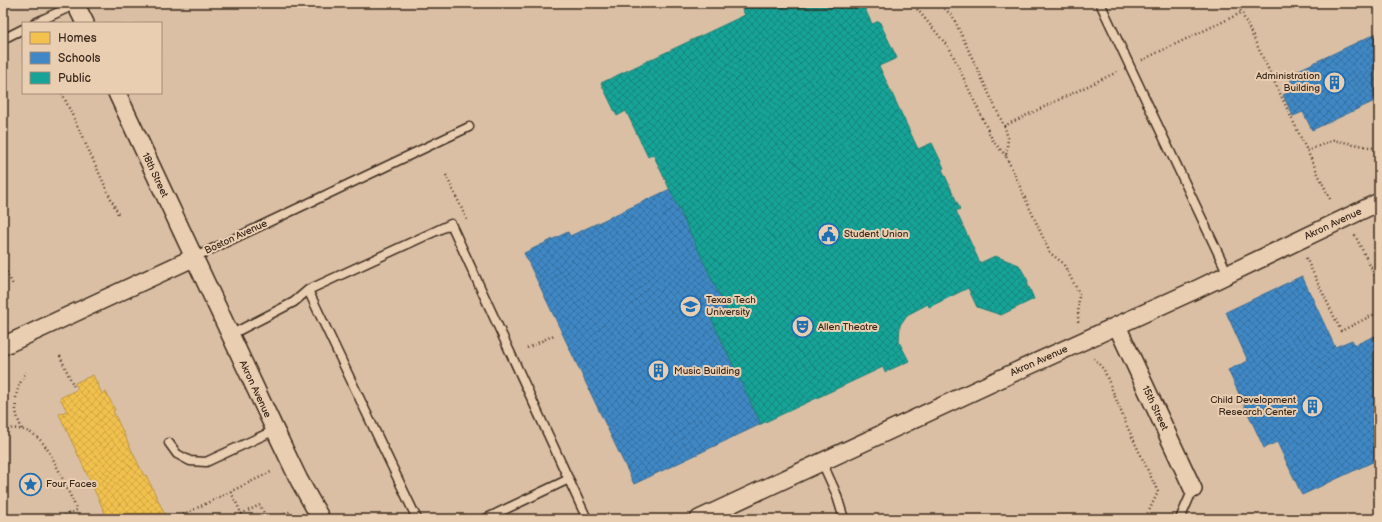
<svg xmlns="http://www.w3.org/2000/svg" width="1382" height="522" font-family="'Balsamiq Sans',sans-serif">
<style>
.built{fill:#dabfa4;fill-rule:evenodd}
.homes{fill:url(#homes-cross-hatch);stroke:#bb9440}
.schools{fill:url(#schools-cross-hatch);stroke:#3e6c93}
.public{fill:url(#public-cross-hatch);stroke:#227f73}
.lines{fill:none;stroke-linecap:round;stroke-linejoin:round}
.service-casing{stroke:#3b2a1e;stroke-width:11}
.minor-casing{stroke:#3b2a1e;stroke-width:20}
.path{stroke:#3b2a1e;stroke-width:2.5;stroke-dasharray:1 3;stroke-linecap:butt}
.service{stroke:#eaceb1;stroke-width:8}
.minor{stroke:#eaceb1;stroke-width:17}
.labels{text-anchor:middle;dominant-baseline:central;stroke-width:4;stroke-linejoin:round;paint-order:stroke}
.poi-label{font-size:10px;fill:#3b2a1e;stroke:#eaceb1;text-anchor:start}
.street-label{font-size:10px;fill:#3b2a1e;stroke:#eaceb1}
</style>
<defs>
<pattern id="homes-cross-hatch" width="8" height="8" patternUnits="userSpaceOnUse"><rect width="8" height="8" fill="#f2c14e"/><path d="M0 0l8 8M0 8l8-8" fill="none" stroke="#d0a644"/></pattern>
<pattern id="schools-cross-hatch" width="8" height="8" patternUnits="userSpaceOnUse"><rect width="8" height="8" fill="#3f88c5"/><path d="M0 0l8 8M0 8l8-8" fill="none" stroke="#366f9f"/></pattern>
<pattern id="public-cross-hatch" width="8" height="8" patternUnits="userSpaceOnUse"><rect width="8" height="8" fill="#17a398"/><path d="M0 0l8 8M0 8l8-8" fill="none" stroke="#16857b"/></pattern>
</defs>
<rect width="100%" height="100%" fill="#eaceb1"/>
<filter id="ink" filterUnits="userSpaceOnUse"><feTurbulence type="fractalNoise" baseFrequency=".025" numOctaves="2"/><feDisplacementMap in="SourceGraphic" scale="8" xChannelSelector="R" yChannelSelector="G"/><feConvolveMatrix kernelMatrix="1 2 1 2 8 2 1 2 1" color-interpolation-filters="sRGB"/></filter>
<g filter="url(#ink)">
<path class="built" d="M3,3H1379V519H3ZM23,23H161V93H23Z"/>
<path class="homes" d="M93,375L102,394L106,392L115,410L113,411L144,476L146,475L167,519H92L105,513L59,414L67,411L60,398L78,389L75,383Z"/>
<path class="schools" d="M1379,32V99L1312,130L1303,112L1293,116L1283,95L1295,89L1288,75Z
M670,189L727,311L711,318L761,424L634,484L524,253L568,232L570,236Z
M1302,276L1335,347L1352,340L1355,345L1379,334V459L1302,495L1277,442L1264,448L1228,370L1248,361L1226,312Z"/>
<path class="public" d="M755,3H866H862L872,24L879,21L897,58L879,66L918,149L932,143L944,168L942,169L960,209L956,211L980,263L995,256L1019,265L1028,281L1027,289L1029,287L1034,299L1001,315L977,307L968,288L929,307L928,304L907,315L900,325L899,342L909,361L885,372L883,367L761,424L711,318L727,311L653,154L648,157L626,111L617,116L601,83L745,15L742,9Z"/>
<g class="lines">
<defs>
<path id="service" d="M1100,3L1228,274
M35,23L76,4
M3,39L23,29
M193,258L469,127
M308,290L417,519
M230,335L294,302L308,290L451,224L587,519
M169,443L177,454L190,461L206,462L275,430
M822,462L836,493L844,519
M485,519L569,479
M1180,519L1193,489
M1293,519H1296"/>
<path id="minor" d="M75,3L85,23
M117,93L275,430L299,480L321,519
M1117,326L1193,489
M3,346L193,258
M699,519L1015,372L1193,291L1379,202"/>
</defs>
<use href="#service" class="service-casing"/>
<use href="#minor" class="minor-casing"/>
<path class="path" d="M912,3L950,49L993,141L1006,156
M939,3L953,17L1005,128L1008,138L1006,156L1050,253L1063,263L1079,293L1078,322
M1237,3L1330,199
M1142,60L1241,13
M62,93L119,216
M1004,126L1117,72
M1307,151L1333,140L1379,149
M446,175L468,222
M1355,235L1379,284
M1306,258L1341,331L1379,312
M3,265L13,285
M1371,267L1379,265
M527,348L554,335
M60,356L74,387
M1094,358L1104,370L1127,426L1158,492L1145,519
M3,429C36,425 46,444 59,471C65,484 71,497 77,510L57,519
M22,429C12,408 14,392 26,372
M231,492L244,519
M241,514L260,505L267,519
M176,518L273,471
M274,519L291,511
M801,519L806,518V519"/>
<use href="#service" class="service"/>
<use href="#minor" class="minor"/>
</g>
</g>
<defs>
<symbol id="building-ring" viewBox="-11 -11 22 22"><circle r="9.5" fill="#eaceb1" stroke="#1f6fb2" stroke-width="1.5"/><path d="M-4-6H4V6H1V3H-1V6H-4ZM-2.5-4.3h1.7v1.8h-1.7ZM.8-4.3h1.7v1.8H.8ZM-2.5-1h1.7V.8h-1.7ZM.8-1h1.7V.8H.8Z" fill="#1f6fb2"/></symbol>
<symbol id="civic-ring" viewBox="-11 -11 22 22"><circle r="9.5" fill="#eaceb1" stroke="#1f6fb2" stroke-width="1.5"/><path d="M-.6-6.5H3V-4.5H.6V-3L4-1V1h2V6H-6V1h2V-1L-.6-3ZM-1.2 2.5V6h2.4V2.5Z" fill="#1f6fb2"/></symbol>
<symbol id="university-ring" viewBox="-11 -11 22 22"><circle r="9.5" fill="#eaceb1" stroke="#1f6fb2" stroke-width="1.5"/><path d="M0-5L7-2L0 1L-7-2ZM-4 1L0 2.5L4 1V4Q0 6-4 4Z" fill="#1f6fb2"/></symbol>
<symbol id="theatre-ring" viewBox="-11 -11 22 22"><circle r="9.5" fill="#eaceb1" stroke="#1f6fb2" stroke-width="1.5"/><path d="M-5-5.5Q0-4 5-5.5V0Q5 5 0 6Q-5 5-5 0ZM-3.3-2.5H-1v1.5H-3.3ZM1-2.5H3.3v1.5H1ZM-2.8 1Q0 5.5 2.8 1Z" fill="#1f6fb2"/></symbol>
<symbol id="sight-ring" viewBox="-11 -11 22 22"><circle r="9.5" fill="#eaceb1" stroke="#1f6fb2" stroke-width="1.5"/><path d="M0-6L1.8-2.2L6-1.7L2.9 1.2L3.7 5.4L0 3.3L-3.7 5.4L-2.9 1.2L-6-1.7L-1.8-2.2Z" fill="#1f6fb2"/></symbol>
</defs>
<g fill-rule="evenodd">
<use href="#building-ring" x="1322" y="70" width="25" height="25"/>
<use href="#civic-ring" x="816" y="222" width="25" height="25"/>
<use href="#university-ring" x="678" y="294" width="25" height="25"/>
<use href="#theatre-ring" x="790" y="314" width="25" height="25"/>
<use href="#building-ring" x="646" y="358" width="25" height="25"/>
<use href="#building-ring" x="1300" y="394" width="25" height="25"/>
<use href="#sight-ring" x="18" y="472" width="25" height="25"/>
</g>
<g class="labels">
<g class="poi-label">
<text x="1320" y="76" text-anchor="end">Administration<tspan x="1320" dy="12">Building</tspan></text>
<text x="844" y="234">Student Union</text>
<text x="706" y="300">Texas Tech<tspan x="706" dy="12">University</tspan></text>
<text x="818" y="327">Allen Theatre</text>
<text x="674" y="371">Music Building</text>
<text x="1296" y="400" text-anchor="end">Child Development<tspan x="1296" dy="12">Research Center</tspan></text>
<text x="46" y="484">Four Faces</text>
</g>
<g class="street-label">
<text transform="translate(155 175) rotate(65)">18th Street</text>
<text transform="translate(1333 224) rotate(-25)">Akron Avenue</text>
<text transform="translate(236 237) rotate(-25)">Boston Avenue</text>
<text transform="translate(1039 361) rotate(-24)">Akron Avenue</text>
<text transform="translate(255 389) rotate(65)">Akron Avenue</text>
<text transform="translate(1155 408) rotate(65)">15th Street</text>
</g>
</g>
<rect width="1382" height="522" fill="none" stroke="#eaceb1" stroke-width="16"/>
<rect x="8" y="8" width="1366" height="506" fill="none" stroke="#3b2a1e" stroke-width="1.5" filter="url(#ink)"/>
<rect x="22" y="22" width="140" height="72" fill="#eaceb1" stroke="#a48c76"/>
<rect x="30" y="32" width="20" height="12" fill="#f2c14e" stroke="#a48c76"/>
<text x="58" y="42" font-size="12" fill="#3b2a1e">Homes</text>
<rect x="30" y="52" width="20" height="12" fill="#3f88c5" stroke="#a48c76"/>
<text x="58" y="62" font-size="12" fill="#3b2a1e">Schools</text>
<rect x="30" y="72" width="20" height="12" fill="#17a398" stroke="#a48c76"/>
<text x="58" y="82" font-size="12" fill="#3b2a1e">Public</text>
</svg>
